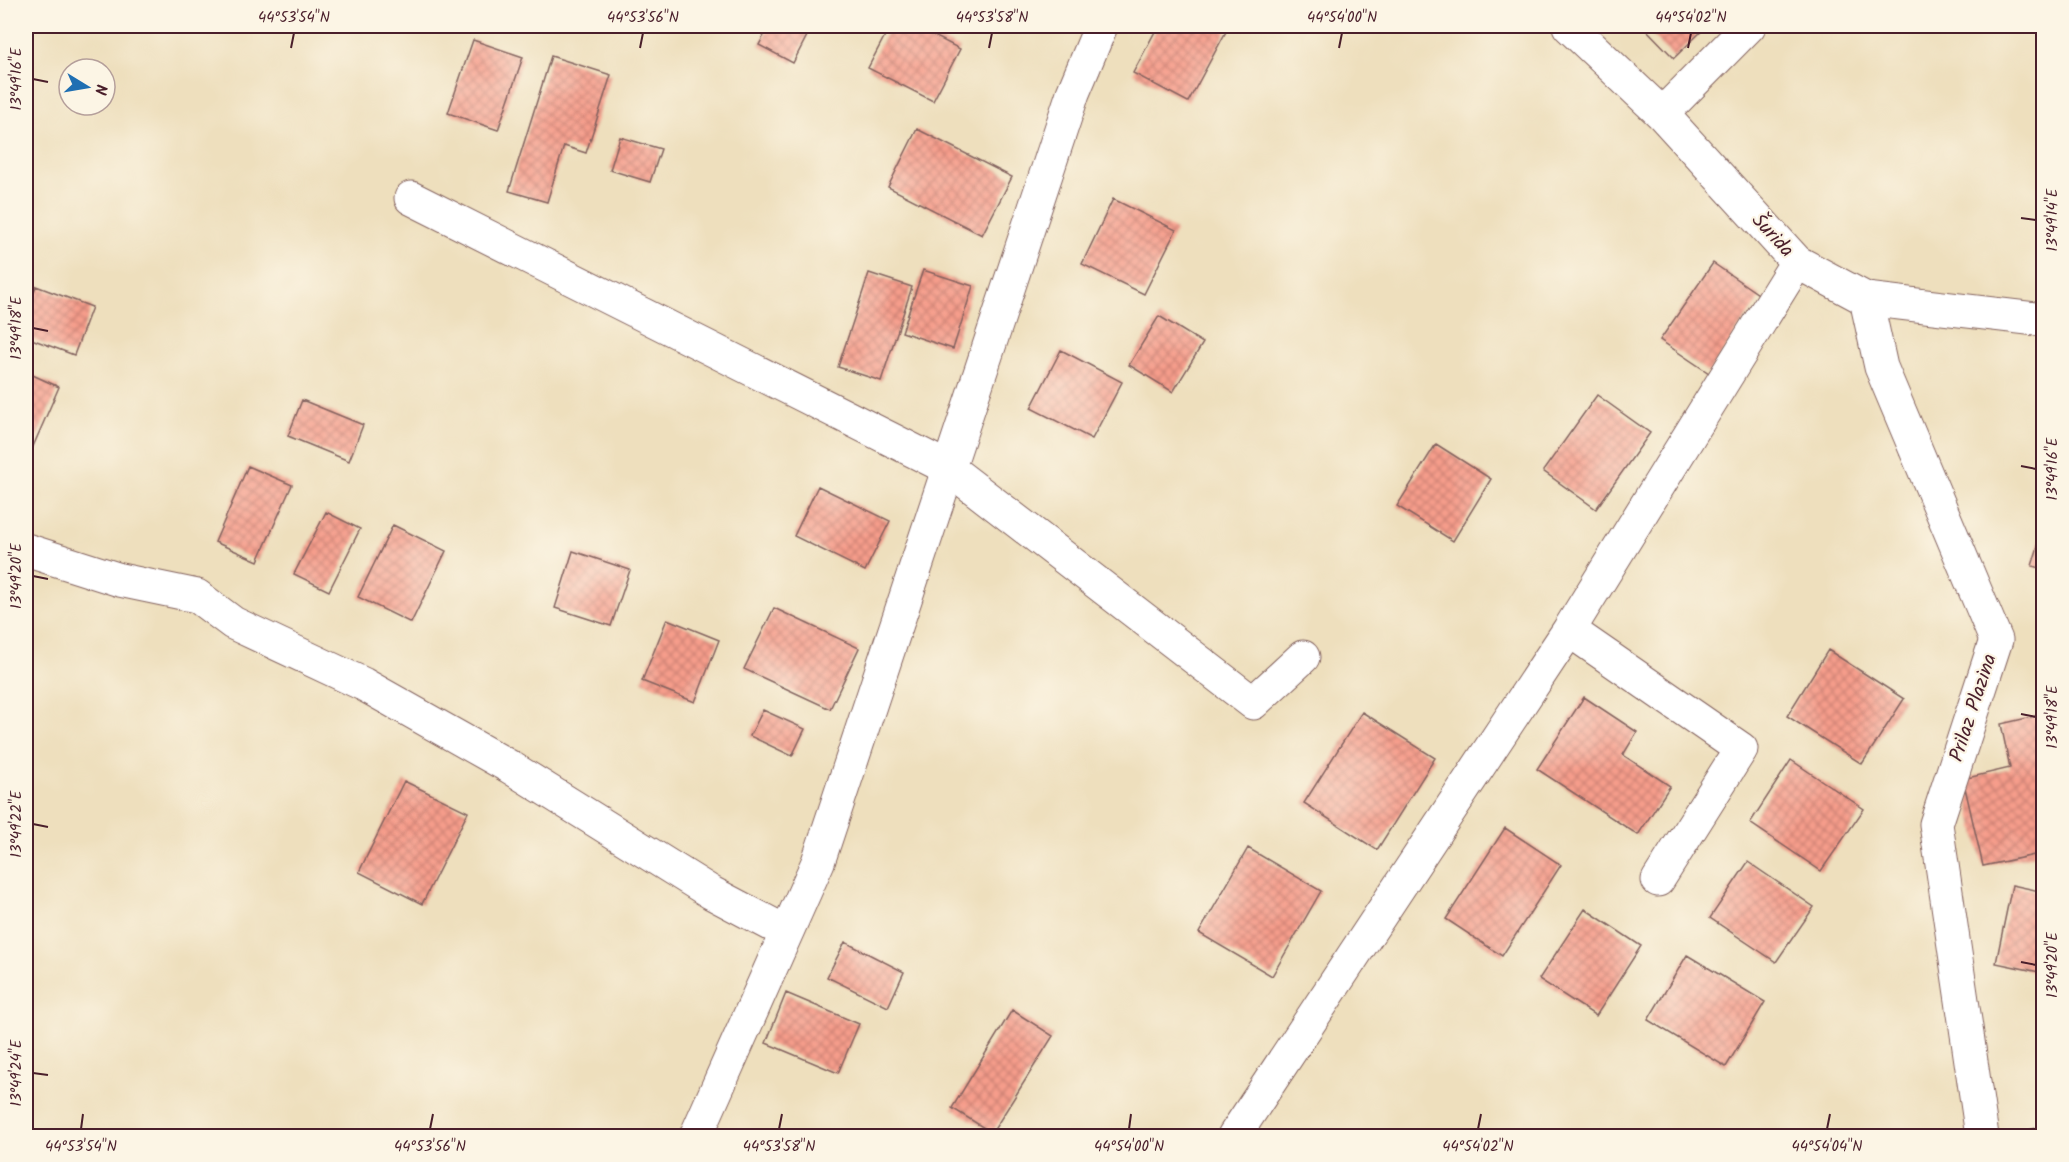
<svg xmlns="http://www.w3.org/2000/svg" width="2069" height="1162" font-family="Kalam,sans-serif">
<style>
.building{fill:url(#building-cross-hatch)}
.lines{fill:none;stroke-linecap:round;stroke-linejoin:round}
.minor-casing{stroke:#83625e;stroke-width:35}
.minor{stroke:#fff;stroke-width:33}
.ticks{fill:none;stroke:#4a1f2b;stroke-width:2}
.labels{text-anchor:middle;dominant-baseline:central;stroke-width:4.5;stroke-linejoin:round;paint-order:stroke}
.street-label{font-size:20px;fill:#4a1f2b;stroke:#fcf5e5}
.neatline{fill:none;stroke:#4a1f2b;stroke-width:2}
.ticks-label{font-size:15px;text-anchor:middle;fill:#4a1f2b}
</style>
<defs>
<pattern id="building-cross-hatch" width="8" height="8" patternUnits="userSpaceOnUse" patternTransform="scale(1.5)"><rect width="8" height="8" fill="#f69d8b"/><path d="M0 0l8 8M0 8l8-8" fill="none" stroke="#c97f72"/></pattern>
</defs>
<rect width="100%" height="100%" fill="#fcf5e5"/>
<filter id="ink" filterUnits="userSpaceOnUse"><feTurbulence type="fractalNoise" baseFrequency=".0167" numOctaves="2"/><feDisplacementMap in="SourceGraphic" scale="12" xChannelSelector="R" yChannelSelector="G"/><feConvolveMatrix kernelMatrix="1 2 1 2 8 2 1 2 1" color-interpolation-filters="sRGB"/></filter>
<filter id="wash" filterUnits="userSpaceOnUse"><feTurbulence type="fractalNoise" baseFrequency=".008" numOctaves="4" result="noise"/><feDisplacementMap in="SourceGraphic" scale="24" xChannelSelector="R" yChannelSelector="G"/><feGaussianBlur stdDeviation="1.35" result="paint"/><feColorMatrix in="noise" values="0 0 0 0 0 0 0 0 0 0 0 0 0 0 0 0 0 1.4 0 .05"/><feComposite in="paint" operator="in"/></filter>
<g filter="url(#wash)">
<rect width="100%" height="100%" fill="#eedfbd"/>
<g id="blocks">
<path class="building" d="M769,26H812L793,63L759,45Z
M890,26H915L960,49L933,101L868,68Z
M1158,26H1229L1188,102L1133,73Z
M1643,26H1707L1674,58Z
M473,40L523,57L498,130L448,113Z
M551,56L611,75L586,153L564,146L547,202L509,191Z
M917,129L1012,177L982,235L888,187Z
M620,137L661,149L650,182L610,170Z
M1113,199L1176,230L1144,294L1082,264Z
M1713,263L1761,296L1709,373L1660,340Z
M923,270L973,286L953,349L902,332Z
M869,273L912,287L881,381L838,367Z
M36,286L92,307L74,355L26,337V314Z
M1159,316L1203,343L1173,392L1129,365Z
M1061,350L1122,382L1092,439L1031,408Z
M26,372L59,387L28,458L26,457Z
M1597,395L1650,433L1596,509L1543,471Z
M302,400L363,425L349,461L288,436Z
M1436,444L1491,479L1453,541L1397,506Z
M248,466L292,485L258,561L215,542Z
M818,486L890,521L865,571L794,536Z
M326,512L360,529L329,591L294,574Z
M393,525L446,551L411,623L358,597Z
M2043,530H2044V569L2032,566Z
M573,551L630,570L611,626L555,608Z
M774,608L859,648L830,709L744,669Z
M667,619L719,640L695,702L642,681Z
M1828,650L1904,699L1862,764L1787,716Z
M1584,697L1637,732L1623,755L1670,786L1638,835L1537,769Z
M763,710L805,729L792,756L750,736Z
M1362,712L1435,758L1377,850L1304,803Z
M2044,714V853L1983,866L1963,779L2010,768L2001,724Z
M1791,760L1864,809L1821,871L1750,823Z
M404,781L468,812L422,904L359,872Z
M1505,828L1561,865L1502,956L1446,919Z
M1248,848L1321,891L1272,976L1199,933Z
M1748,862L1814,907L1776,962L1710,918Z
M2012,885L2044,892V973L1996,963Z
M1585,909L1641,946L1596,1016L1539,979Z
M845,942L904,972L888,1007L827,977Z
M1687,955L1765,1002L1726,1067L1648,1020Z
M786,993L859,1024L838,1073L766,1043Z
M1012,1010L1053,1036L992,1133L952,1108Z
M2044,1126V1136H2029L2028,1130Z"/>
</g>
</g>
<g filter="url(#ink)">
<use href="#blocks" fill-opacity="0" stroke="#83625e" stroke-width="1.5"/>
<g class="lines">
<defs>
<path id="minor" d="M1569,26L1662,114L1797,262L1866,299L2044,320
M1662,114L1749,26
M411,198L948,468L1253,703L1303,657
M1866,299L1881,367L1996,640L1936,824L1982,1136
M26,550L120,580L197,596L233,623L363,684L510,767L712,893L786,932
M1569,630L1741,749L1658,880
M696,1136L818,862L1073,93L1101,26
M1234,1136L1569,630L1797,262"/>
</defs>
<use href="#minor" class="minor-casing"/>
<use href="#minor" class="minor"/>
</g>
</g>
<path class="ticks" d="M291,48L294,33M640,48L643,33M989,48L992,33M1339,48L1342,33M1688,48L1691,33M33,79L48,82M2021,218L2036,220M33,328L48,331M2021,466L2036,469M33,576L48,579M2021,714L2036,717M33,824L48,827M2021,962L2036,965M33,1073L48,1075M81,1129L83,1114M430,1129L433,1114M779,1129L782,1114M1129,1129L1131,1114M1478,1129L1481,1114M1827,1129L1830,1114"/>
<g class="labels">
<g class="street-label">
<text transform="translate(1772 236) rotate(47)">Šurida</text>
<text transform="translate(1974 708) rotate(-72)">Prilaz Plazina</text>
</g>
</g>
<rect width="2069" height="1162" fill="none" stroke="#fcf5e5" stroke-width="66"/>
<g transform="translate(87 87) rotate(101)"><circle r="28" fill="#fcf5e5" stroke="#b59f9b" stroke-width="1.5"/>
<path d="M0-4.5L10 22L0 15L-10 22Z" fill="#1f6fb2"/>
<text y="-9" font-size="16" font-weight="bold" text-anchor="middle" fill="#4a1f2b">N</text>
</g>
<rect x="33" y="33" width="2003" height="1096" class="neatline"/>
<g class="ticks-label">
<text x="294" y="22">44°53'54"N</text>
<text x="643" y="22">44°53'56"N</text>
<text x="992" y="22">44°53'58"N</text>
<text x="1342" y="22">44°54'00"N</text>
<text x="1691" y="22">44°54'02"N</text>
<text transform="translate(16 79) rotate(-90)" y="5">13°49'16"E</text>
<text transform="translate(2052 220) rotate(-90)" y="5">13°49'14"E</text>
<text transform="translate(16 328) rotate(-90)" y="5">13°49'18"E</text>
<text transform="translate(2052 469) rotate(-90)" y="5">13°49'16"E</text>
<text transform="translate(16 576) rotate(-90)" y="5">13°49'20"E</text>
<text transform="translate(2052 717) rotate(-90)" y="5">13°49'18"E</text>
<text transform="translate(16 824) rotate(-90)" y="5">13°49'22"E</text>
<text transform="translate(2052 965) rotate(-90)" y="5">13°49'20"E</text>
<text transform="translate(16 1073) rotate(-90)" y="5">13°49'24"E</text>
<text x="81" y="1151">44°53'54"N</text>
<text x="430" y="1151">44°53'56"N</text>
<text x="779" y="1151">44°53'58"N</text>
<text x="1129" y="1151">44°54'00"N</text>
<text x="1478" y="1151">44°54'02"N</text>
<text x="1827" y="1151">44°54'04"N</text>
</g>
</svg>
